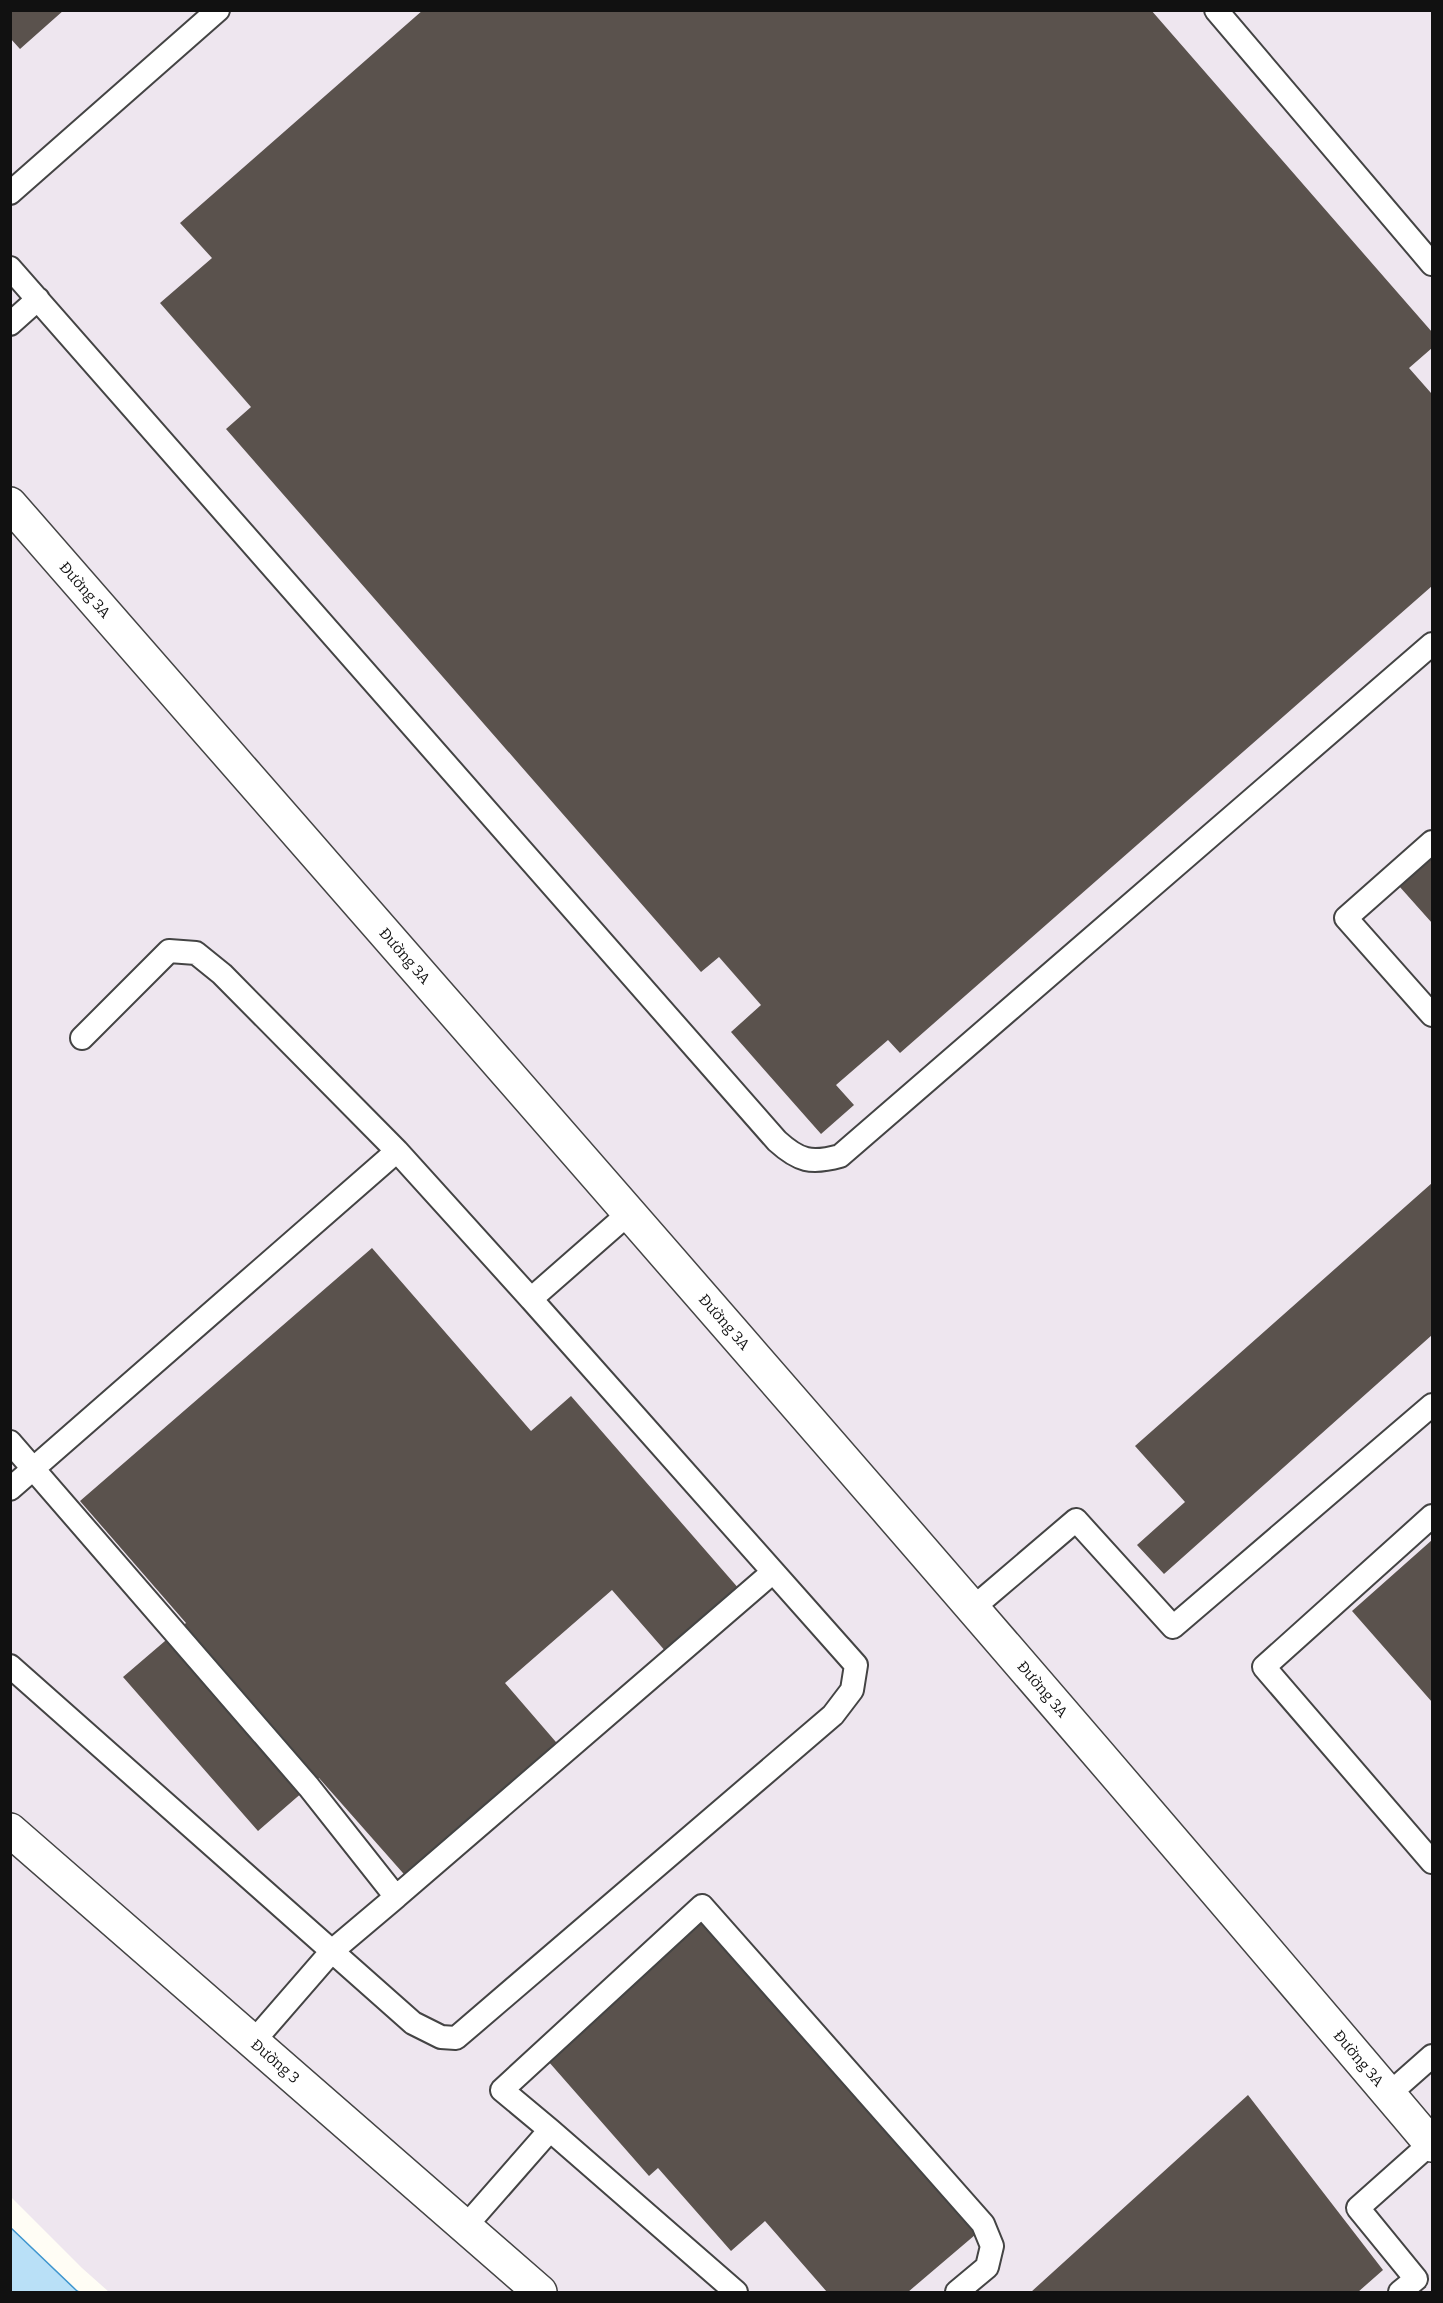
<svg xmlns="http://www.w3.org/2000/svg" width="1443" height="2303" font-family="Bitter,serif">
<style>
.industrial{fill:#eee6ef}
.water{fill:#b9e0f7;stroke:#3f96cf;stroke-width:1.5}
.building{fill:#5a524d}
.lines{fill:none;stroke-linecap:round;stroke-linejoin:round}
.service-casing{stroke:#444;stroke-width:26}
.minor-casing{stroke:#444;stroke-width:36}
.tertiary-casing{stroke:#444;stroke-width:36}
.service{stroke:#fff;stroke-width:22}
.minor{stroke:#fff;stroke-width:33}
.tertiary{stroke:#fff;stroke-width:33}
.labels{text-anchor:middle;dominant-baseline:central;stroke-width:6;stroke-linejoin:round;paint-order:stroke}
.street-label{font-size:15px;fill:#111;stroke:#fff}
</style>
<rect width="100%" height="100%" fill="#fffdf5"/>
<path class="industrial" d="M10,11H1432V2292H109L82,2268L11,2197Z"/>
<path class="water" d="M10,2227L77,2291L79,2292H11Z"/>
<path class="building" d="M10,10H64L20,49L10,38Z
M423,10H1151L1432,332V348L1409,368L1431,393L1432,392V586L900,1053L888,1040L836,1085L854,1105L821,1134L731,1032L761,1005L719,957L701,972L226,429L251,407L160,303L212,258L180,223Z
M1432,856V923L1399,886Z
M1432,1183V1335L1164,1574L1137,1545L1185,1502L1135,1446Z
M372,1248L531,1431L571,1396L740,1590L667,1653L612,1590L505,1683L562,1749L410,1881L319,1778L258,1831L123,1677L186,1623L80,1501Z
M1432,1540V1702L1352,1611Z
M705,1910L982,2229L908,2292H827L765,2221L731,2251L658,2168L649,2176L541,2053Z
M1248,2095L1383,2270L1358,2292H1031Z"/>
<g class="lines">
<defs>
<path id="service" d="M1216,10L1432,264
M10,193L218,10
M10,268L777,1141C799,1161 811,1164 840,1156L1432,644
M10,324L38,299
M1432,842L1346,918L1432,1015
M82,1038L169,951L196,953L222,974L397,1151L531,1299L628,1214
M10,1442L309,1787L396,1897L773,1572
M10,1489L397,1151
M1432,1516L1264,1667L1432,1862
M974,1607L1076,1520L1173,1627L1432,1405
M10,1666L413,2023L441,2037L456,2038L833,1715L852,1690L856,1665L531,1299
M253,2042L332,1951L396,1897
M1389,2094L1432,2056
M465,2227L550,2130
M736,2292L550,2130L502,2090L702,1906L983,2224L992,2246L987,2267L957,2292
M1400,2292L1416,2279L1358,2208L1431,2143"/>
<g id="minor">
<path id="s1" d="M10,504C486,1050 965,1593 1432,2145"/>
</g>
<g id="tertiary">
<path id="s2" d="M10,1830L540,2292"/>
</g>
</defs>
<use href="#service" class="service-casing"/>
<use href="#minor" class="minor-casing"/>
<use href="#tertiary" class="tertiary-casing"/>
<use href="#service" class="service"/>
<use href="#minor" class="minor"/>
<use href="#tertiary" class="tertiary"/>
</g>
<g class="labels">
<g class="street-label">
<text stroke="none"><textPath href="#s1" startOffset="114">Đường 3A</textPath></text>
<text stroke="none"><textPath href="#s1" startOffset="600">Đường 3A</textPath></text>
<text stroke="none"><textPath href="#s1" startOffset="1086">Đường 3A</textPath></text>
<text stroke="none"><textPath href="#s1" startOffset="1572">Đường 3A</textPath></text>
<text stroke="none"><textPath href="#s1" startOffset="2058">Đường 3A</textPath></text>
<text stroke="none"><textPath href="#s2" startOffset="352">Đường 3</textPath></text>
</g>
</g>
<rect width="1443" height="2303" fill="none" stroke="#111111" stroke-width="24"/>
</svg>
